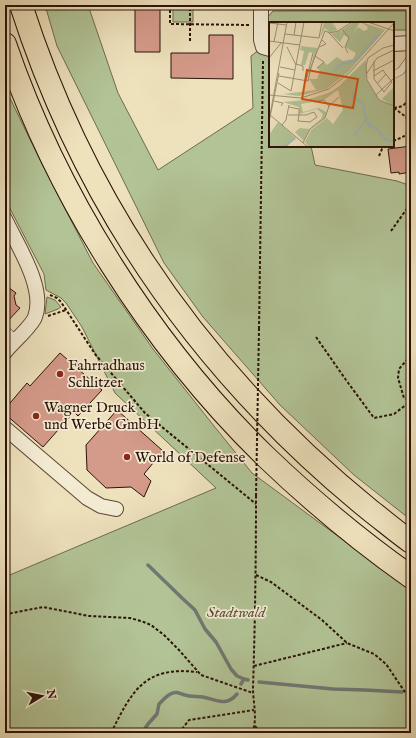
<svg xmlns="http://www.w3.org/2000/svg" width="416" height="738" font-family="'IM FELL English',serif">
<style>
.green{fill:#b2c496;stroke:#6e6b4f}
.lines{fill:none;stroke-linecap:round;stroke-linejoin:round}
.stream{stroke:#717774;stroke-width:3.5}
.building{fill:#d49a8a;stroke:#2b1208}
.lane-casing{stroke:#5c4635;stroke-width:8}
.street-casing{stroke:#5c4635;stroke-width:16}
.highway-casing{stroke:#2b1208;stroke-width:24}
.path{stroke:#2b1208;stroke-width:2;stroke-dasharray:3 2;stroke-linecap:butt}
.lane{stroke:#f4ecd4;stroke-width:7}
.street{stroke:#f4ecd4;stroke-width:14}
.highway{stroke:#eee2bd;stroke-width:22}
.path-bridge{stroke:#2b1208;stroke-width:2;stroke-dasharray:3 2;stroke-linecap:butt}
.poi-dot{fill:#8f2418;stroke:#f4ecd4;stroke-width:1.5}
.labels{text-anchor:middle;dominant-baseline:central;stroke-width:3.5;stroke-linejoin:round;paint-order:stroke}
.poi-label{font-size:15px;fill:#2b1208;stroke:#f4ecd4;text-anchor:start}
.park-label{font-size:15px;font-style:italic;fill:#5a503a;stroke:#f4ecd4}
.inset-river{fill:none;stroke:#9fbbbc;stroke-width:2}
.inset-road{fill:none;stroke:#a08f75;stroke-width:1}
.view{fill:#d5520c;fill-opacity:0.15;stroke:#d5520c;stroke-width:2}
.inset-edge{fill:none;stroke:#2b1208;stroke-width:2}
</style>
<rect width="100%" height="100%" fill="#eee2bd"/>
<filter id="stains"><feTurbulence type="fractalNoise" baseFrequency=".005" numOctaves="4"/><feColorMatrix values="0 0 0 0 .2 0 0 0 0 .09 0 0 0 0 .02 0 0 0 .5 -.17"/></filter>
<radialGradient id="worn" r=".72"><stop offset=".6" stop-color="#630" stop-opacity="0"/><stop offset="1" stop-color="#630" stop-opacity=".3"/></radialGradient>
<path class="green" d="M45,5H88L118,93L158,170L253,108L251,56L263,47L270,50V146H311L315,165L397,181L411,186V520L354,475L280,405L203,317L164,263L57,46Z
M173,5H193V22H173Z
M273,11H411V30H393V23H270V29L267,18Z
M5,88L42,164L93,263L153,349L214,426L252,473L411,590V733H5V577L216,488L115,393L82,327L66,303L61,298L46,290L44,274L5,199Z
M47,297L55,300L61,307L58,309L45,314Z"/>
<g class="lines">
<path class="stream" d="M148,565L182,598L195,610L205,629L216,642L231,669L237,676L244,679
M259,682L333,689L365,690L402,692
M241,684L244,679L248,680
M410,693H411
M142,733L148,724L157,714L159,704C163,700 168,694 173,693C178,691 180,694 185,695C191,697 197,696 203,697C218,700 226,707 237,694"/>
</g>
<path class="building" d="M135,5H160V52H135Z
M209,35H233V79L171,78V53H209Z
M411,146V172L399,174V172L391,173L388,149Z
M5,285L16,293L14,296L16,305L20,308L5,324Z
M60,353L102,390L78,416L74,412L43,447L5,414V409L27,383L30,386Z
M117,410L163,451L144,474L151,481L144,497L131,487L106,488L87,470L86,445Z"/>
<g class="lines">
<defs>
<path id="lane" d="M261,6L411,7
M393,75L401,71L411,57
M5,329L16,339"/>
<path id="street" d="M261,5V40L263,47L270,49
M393,44L411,43
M5,219C17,245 46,288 35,317C32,326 12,343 5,352
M5,428L87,498L101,506L116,509"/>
<path id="highway" d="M21,5C86,208 206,377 371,511C384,521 397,532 411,542
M5,44C57,196 151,345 266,457C312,501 360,541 411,577"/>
</defs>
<use href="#lane" class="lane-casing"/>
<use href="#street" class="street-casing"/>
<use href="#highway" class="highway-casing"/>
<path class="path" d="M170,5V24L249,25
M190,41V5
M406,102L411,106
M394,108L406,117L411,127
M394,108L403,106L409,99
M393,141C403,137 406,137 411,127
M379,156L382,149L386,146
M391,231L411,203
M50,295L57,298L61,302L95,354L145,413L256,504
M48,316L66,310
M259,329L263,60
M316,337L346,380L374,418L394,414L411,401
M411,355L399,369L398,378L404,398L411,400
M256,575L271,582L322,620L347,643L374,654L386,664L411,701
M5,615L12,613L43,607L89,616L130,618L141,621L151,625L164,635L179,650L201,675L253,693
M254,666L347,643
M255,726L261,733
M111,733C132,691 144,666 197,672
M179,733L189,720L254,710
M252,733C258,719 253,703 253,688C255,624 256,560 256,496"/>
<use href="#lane" class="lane"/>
<use href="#street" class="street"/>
<use href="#highway" class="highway"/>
<path class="path-bridge" d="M256,496L259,329"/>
</g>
<g class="poi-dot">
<circle cx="60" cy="374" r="4"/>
<circle cx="36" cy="416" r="4"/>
<circle cx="127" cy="457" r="4"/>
</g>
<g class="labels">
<g class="poi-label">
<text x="68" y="365">Fahrradhaus<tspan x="68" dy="17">Schlitzer</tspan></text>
<text x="44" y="407">Wagner Druck<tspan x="44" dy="17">und Werbe GmbH</tspan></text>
<text x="135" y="457">World of Defense</text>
</g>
<g class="park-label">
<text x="236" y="612">Stadtwald</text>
</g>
</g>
<g transform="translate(269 22)">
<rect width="125" height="125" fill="#eee2bd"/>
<path d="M55,0H63L65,7L64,0L68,8L61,11L56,6L51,16ZM85,0L90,1L84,13L89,5L95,9L98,8L99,5L92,0L116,8L80,49L58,67L30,74L14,72L47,68L40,57H48L51,49L48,46L55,40L58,43L68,35L74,39L84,37L87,31L76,25L80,16L75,13L71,20L62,12L73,8L70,17L74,7ZM32,24L49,26L39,58L45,31L40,30L36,43H32L35,29L31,28ZM97,38V57L111,79L125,84V125H40L36,120L42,108L58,96L64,102L74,88L69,68L55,78L32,82L34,90L50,86L57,90V95L41,107L35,119L26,110L31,106L40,107L52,97L54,92L48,87L30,92V85L14,80L37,78L59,71L69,65ZM125,65V84L113,77ZM9,100L27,116L17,125H0V113Z" fill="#b2c496"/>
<path class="inset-river" d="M64,49L73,42L86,39L111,12M84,69V75L94,82L97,98M98,96L100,104L107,106L117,118L125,119M85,113L97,98M15,125L26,116"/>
<path class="inset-road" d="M99,0L125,9M0,1L18,3M73,7L80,16L76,25L79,31M60,11L74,26M16,12L50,16L53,0M25,13L27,0M0,19L31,23M5,20L9,0M125,23L114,26L99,36L97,44L98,58L110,78L125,84M18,25L27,43M50,25L57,22L53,18M46,34L55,40L48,46M0,36L12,21M105,39V57L115,70L123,60L116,51M27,42L34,44V49M11,45L26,48M104,49L125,38M98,51L108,36L125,28M10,54L39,59L42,45L56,9L61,11L69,9L83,0M105,54L114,48L116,51M37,59L44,31M9,61L22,69L35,0M108,62L117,52M0,73L32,76L60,67L80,51L125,1M107,73L125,56M5,79L14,81L12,84M45,80L55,78L60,84M1,93L18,0M1,93L39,125M19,93H37L45,90L48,95L41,100L29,99L30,93V87L20,85M0,100L10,51M13,103L17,98L20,83M34,121L41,107L56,96L60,84L70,75"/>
<path class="view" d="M38,48L89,57L84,86L33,77Z"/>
<rect width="125" height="125" class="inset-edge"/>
</g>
<rect width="416" height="738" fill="none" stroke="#eee2bd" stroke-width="20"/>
<rect x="6" y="6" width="404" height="726" fill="none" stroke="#2b1208" stroke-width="2"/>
<rect x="10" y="10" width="396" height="718" fill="none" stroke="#2b1208"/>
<g transform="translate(42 696) rotate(80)" stroke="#f4ecd4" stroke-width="3" paint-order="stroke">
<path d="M0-3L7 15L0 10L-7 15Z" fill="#2b1208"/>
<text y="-6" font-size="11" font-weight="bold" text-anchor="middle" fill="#2b1208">N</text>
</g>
<rect width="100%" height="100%" filter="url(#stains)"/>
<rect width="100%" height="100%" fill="url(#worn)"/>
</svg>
